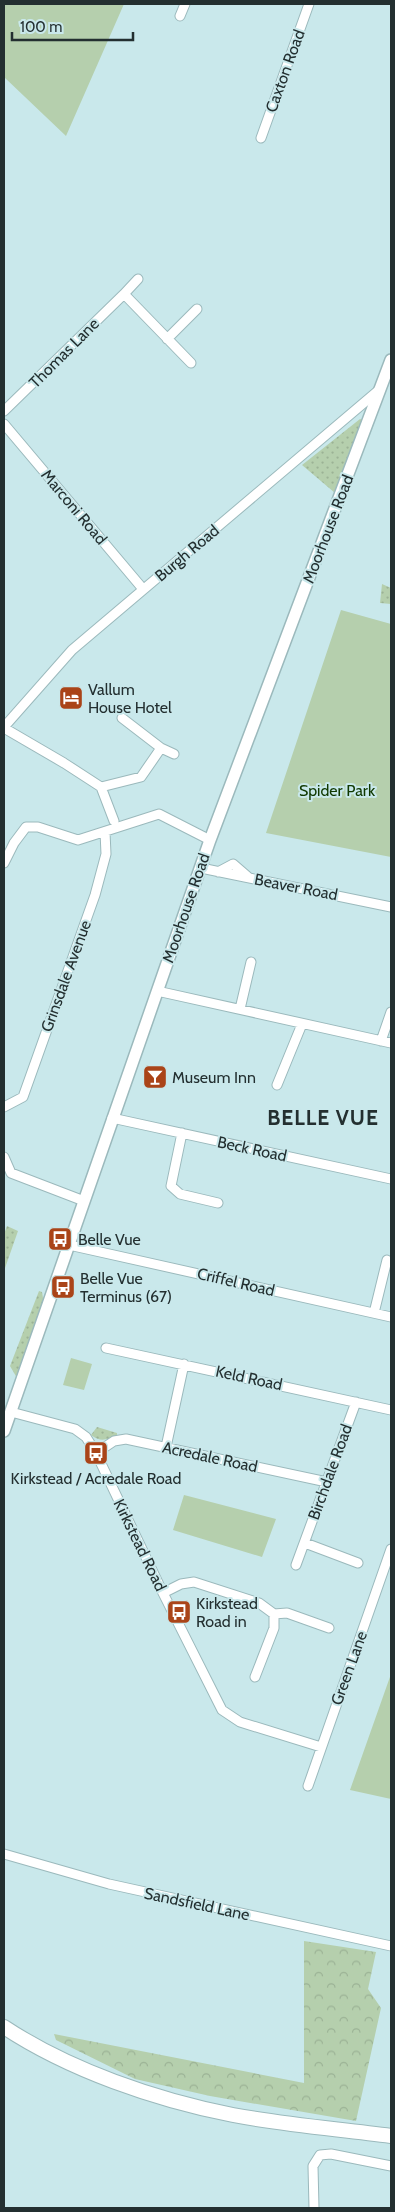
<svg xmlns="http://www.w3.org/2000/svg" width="395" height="2212" font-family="Cabin,sans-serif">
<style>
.grass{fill:url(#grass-dots)}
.forest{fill:url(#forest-crowns)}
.park{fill:#b5cfad}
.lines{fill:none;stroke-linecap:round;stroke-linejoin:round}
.minor-casing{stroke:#9bb9bc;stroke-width:11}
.major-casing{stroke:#9bb9bc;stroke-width:14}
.highway-casing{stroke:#9bb9bc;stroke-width:16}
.minor{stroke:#fff;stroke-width:9}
.major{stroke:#fff;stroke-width:11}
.highway{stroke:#fff;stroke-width:14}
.labels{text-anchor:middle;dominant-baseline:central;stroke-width:4;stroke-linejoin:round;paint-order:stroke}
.street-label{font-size:16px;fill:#232f30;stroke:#c9e8eb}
.poi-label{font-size:16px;fill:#232f30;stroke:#c9e8eb;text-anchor:start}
.park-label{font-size:16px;fill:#103901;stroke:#c9e8eb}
.district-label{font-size:21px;font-weight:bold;letter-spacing:1px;fill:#232f30;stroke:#c9e8eb}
</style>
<defs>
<pattern id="grass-dots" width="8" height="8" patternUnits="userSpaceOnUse" patternTransform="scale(1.25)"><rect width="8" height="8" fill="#b5cfad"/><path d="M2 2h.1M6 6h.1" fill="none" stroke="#9bb295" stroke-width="1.8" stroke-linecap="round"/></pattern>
<pattern id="forest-crowns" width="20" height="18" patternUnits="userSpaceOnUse" patternTransform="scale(1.25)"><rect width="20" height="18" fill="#b5cfad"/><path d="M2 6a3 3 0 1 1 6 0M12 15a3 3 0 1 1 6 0" fill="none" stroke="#9bb295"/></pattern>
</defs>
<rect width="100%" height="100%" fill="#c9e8eb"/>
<path class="grass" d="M360,419L363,420L335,493L302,465Z
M382,584L391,588V604L380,603Z
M7,1226L18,1231L4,1271V1234Z
M39,1291L42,1292L44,1304L17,1378L10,1366Z
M97,1427L117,1433V1436C106,1439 102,1443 91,1435Z"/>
<path class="forest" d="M304,1941L376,1952L368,1989L381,2008L356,2121L210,2096L135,2079L56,2040L54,2034L304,2083Z"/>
<path class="park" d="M4,4H124L66,136L4,77Z
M341,610L391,624V857L266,833Z
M71,1358L92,1364L84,1390L63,1385Z
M184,1495L276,1519L262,1557L173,1530Z
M391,1674V1799L350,1790Z"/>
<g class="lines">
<defs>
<path id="minor" d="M180,16L185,4
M261,138L309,4
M124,294L138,279
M167,339L197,309
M4,411L124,294L191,363
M4,424L143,589
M4,727L72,650L379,390
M4,728L64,763L101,787L141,777L161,748L122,718
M161,748L174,754
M101,787L114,821
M4,863L14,843L26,827H38L78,840L159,814L210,840
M201,868L391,907
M218,872L233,864L248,877
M157,991L391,1043
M240,1009L251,962
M381,1041L391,1012
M277,1085L302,1024
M4,1107L23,1097L95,895L106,854L105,832
M112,1118L391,1179
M182,1133L171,1186L180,1194L218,1203
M4,1157L11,1173L84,1201
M69,1245L391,1317
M374,1313L387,1260
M106,1348L391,1410
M11,1412L75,1429L86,1437L96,1453L163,1593L222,1710L240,1722L321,1747
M166,1447L184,1364
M96,1453L114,1441L126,1439L327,1482
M305,1543L358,1563
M296,1565L356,1402
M163,1593L181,1584L194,1582L259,1603L274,1614V1628L255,1677
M274,1614L287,1613L329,1628
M308,1786L391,1549
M4,1854L109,1884L391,1946
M314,2208L313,2166L320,2155L331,2154L391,2166"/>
<path id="major" d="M4,1431L210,840L391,360"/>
<path id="highway" d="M4,2027C69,2070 156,2100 233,2115C285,2125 339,2129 391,2136"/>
</defs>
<use href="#minor" class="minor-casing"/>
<use href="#major" class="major-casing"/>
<use href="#highway" class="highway-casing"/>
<use href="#minor" class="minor"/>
<use href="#major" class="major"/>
<use href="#highway" class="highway"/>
</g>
<defs>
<symbol id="hotel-square" viewBox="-11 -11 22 22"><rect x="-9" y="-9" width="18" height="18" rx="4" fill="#aa4418" stroke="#c9e8eb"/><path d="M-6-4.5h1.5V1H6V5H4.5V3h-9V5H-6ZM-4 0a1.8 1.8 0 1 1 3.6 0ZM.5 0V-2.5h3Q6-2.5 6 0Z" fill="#fff"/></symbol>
<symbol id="bar-square" viewBox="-11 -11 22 22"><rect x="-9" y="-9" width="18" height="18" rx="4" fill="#aa4418" stroke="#c9e8eb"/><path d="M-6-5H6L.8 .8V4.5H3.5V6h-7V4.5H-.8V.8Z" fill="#fff"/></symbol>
<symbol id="bus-square" viewBox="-11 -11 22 22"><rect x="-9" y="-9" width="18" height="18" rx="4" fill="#aa4418" stroke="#c9e8eb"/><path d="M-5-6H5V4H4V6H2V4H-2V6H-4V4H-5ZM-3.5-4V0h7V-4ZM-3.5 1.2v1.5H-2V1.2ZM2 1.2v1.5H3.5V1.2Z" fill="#fff"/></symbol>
</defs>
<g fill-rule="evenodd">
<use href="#hotel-square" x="57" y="684" width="28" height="28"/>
<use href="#bar-square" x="141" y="1063" width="28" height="28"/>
<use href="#bus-square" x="46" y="1225" width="28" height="28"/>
<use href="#bus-square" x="49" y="1273" width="28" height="28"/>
<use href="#bus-square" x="82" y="1439" width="28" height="28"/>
<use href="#bus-square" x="165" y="1598" width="28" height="28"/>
</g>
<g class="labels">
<g class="street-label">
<text transform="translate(285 71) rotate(-70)">Caxton Road</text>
<text transform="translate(64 353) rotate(-45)">Thomas Lane</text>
<text transform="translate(74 507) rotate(50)">Marconi Road</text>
<text transform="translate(328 529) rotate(-69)">Moorhouse Road</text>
<text transform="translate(187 553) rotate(-40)">Burgh Road</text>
<text transform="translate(296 887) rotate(11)">Beaver Road</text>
<text transform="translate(186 908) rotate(-71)">Moorhouse Road</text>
<text transform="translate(66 976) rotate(-70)">Grinsdale Avenue</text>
<text transform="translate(252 1149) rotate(12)">Beck Road</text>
<text transform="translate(236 1282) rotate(13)">Criffel Road</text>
<text transform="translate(249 1378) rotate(12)">Keld Road</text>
<text transform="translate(210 1457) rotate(12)">Acredale Road</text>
<text transform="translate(330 1472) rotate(-70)">Birchdale Road</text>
<text transform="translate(140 1545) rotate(64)">Kirkstead Road</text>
<text transform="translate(349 1668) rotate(-70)">Green Lane</text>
<text transform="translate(197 1904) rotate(12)">Sandsfield Lane</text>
</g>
<g class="poi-label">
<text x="88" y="689">Vallum<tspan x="88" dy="18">House Hotel</tspan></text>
<text x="172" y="1077">Museum Inn</text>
<text x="78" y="1239">Belle Vue</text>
<text x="80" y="1278">Belle Vue<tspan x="80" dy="18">Terminus (67)</tspan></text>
<text x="96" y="1478" text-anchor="middle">Kirkstead / Acredale Road</text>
<text x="196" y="1603">Kirkstead<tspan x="196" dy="18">Road in</tspan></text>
</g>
<g class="park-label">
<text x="337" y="790">Spider Park</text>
</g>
<g class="district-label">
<text x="323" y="1117">BELLE VUE</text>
</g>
</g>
<rect width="395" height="2212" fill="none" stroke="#232f30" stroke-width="10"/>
<path d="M12 32v8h121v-8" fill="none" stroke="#232f30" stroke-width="2.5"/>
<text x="20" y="32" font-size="15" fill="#232f30" stroke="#c9e8eb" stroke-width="4" paint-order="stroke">100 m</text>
</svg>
